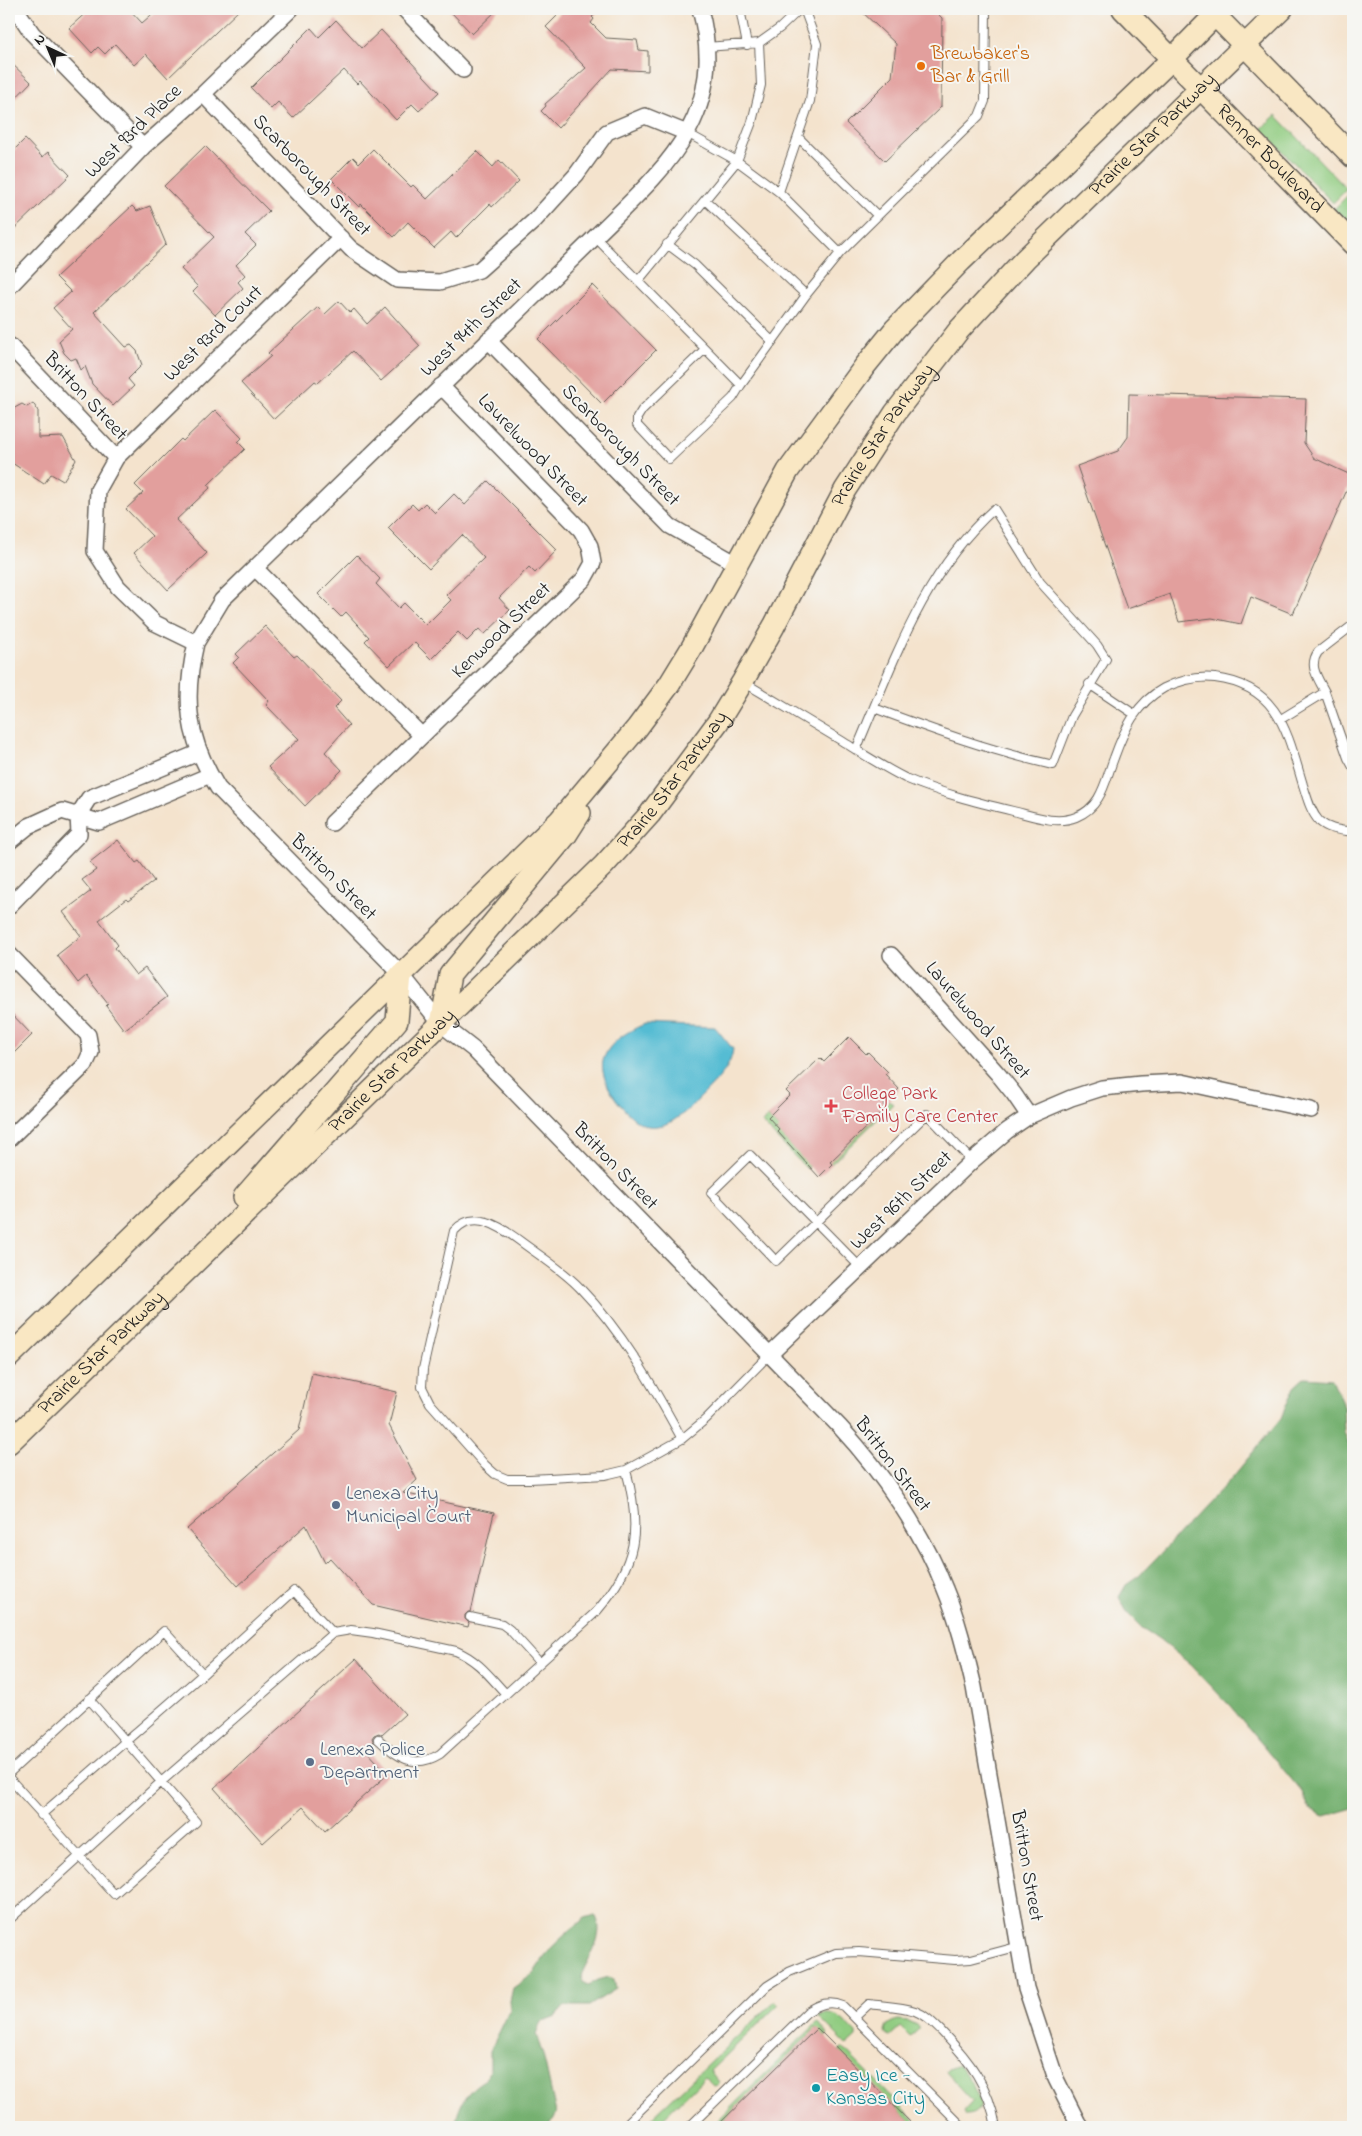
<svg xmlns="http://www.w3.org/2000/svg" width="1362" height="2136" font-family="'Indie Flower',sans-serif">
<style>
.green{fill:#91cc81;stroke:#56744e}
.forest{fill:#74b06f;stroke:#486646}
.water{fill:#55bcd3;stroke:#386c78}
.building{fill:#e29f9d}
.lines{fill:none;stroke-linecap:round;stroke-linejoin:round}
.lane-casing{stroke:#68625a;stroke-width:10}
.street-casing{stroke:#68625a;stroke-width:18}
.secondary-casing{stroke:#68625a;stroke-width:24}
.lane{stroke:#fff;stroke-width:8}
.street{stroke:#fff;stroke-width:15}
.secondary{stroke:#f9e7c3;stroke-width:21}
.food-dot{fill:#e8710a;stroke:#f6f6f2;stroke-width:2}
.health-dot{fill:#e0444e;stroke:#f6f6f2;stroke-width:2}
.service-dot{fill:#5c6f8a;stroke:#f6f6f2;stroke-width:2}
.culture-dot{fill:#0f9aa8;stroke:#f6f6f2;stroke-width:2}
.labels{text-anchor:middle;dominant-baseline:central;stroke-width:4;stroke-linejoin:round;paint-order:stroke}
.food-label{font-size:20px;fill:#c56008;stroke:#f6f6f2;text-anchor:start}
.street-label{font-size:20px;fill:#1c1c1c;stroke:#f6f6f2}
.health-label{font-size:20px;fill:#be3a42;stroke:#f6f6f2;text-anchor:start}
.service-label{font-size:20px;fill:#4e5e75;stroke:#f6f6f2;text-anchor:start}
.culture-label{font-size:20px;fill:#0d838f;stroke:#f6f6f2;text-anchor:start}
</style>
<rect width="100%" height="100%" fill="#f6f6f2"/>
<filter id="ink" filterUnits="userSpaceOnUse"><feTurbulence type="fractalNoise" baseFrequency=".02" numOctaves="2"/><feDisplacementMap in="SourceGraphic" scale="10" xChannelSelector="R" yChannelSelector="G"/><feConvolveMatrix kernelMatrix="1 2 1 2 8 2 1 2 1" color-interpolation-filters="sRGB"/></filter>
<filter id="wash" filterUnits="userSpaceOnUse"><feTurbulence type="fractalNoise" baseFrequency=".0096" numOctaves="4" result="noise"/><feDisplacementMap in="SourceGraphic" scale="20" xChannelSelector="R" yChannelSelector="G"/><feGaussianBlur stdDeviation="1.12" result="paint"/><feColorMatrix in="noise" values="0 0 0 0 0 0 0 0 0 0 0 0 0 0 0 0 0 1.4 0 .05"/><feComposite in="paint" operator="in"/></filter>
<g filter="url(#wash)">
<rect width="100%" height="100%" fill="#f4e3cd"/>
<path class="green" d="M1276,115L1347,189L1333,203L1261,129Z
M1353,190V231L1333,210Z
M889,1100L893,1104L831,1164L828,1160L845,1147L886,1108L883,1105Z
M768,1117L779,1129L777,1131L803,1158L810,1160L807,1164L809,1166L807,1169L762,1123Z
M775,2001L779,2004L710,2071L719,2082L718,2085L714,2086L705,2077L657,2124L651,2118Z
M824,2014C839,2013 846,2023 856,2033V2037L847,2045L818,2016Z
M898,2020L909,2021L919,2026V2029L910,2037L900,2027L890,2036H887L885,2032C886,2024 891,2022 898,2020Z
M818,2022L828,2034L825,2037L816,2028L721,2122V2127H711Z
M843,2048L921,2127H915L839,2051Z
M958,2065L972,2084L981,2104C980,2112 973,2115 966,2115L964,2111L973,2101L946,2072L948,2069Z"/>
<path class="forest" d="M1305,1377L1332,1379L1343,1403L1344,1432L1353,1456V1808L1325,1816L1310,1810L1302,1792L1231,1707L1191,1665L1159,1639L1142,1628L1128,1614L1119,1597L1126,1585L1139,1576L1231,1479L1281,1418L1294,1387Z
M595,1915C607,1935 588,1957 581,1976L583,1982L589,1985L598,1980L609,1977L614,1980L616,1989L589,2006H565L556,2016L541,2022L536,2034L543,2054L556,2113L548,2127H455C458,2106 467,2089 486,2079L490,2071V2051L510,2010V2001L513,1988L532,1975L551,1948L569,1931L585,1918Z"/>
<path class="water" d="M645,1024L715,1027L733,1049C731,1068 717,1080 705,1093C694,1104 678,1121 663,1125C659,1126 652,1127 648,1126C628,1121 598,1082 603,1061C608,1042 628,1031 645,1024Z"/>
<g id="blocks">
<path class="building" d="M90,9H129L142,23L158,9H240L168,78L146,54L134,65L115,44L105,54L98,47L92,53L69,28Z
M448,9H498L472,34Z
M564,9H601L592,17L594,19L591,23L606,38L637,40L639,50L648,51V71L612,69L558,128L541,111L546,106L545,104L586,68L546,27Z
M859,9H933L942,18L941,107L885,161L846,123L892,77L896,44Z
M336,20L362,48L381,30L439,92L419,111L412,104L396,120L360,81L357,84L344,70L293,118L278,102L271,109L251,88L311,28L319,37Z
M9,61L31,82L9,105Z
M25,139L42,157L48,152L70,175L9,234V155Z
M205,146L269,211L245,234L256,245L236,265L245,275L238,282L243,288L215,315L193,292L198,287L181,269L214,237L164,186Z
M373,149L411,187L413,185L427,199L477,151L493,167L499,160L519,181L492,207L490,204L456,238L451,232L434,248L408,222L394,237L361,204L359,207L331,179L353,157L359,163Z
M132,206L137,211L150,206L166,244L94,312L126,347L131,345L137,351L142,365L128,379L134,386L113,406L92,384L85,366L81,370L76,358L71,360L64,353L59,341L72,329L53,308L71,292L56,277Z
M592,285L656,350L602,404L538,339Z
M339,301L350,313L354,309L367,324L385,307L420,346L381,381L353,351L318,383L315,381L274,419L241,383L271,356L268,353L318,307L325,314Z
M1129,394L1306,399L1304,443L1314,458L1353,476L1293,614L1251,597L1241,624L1212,618L1179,622L1170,594L1127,609L1077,466L1118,451L1128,437Z
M33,403L38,411V438L63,437L76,460L63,481L51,474L44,484L9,461V411L22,404L27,407Z
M215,410L242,438L238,442L245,449L208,485L210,488L176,520L207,553L168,590L134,553L152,536L126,509L143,493L135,485L181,439L183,441Z
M488,481L557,550L535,573L529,567L499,598L510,610L485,634L479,629L467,641L458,632L431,659L414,642L389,666L365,641L369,637L346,612L341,617L318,594L357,555L380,579L376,584L399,608L404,603L426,625L451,600L446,595L484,558L462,535L429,569L388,528L412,504L418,510L425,503L435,513L454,494L465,505Z
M265,626L294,657L297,655L341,701L334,708L349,725L325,752L342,770L305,806L268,767L299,739L266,705L269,701L233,663L239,657L236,654Z
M118,840L136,863L139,861L154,881L128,901L126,899L99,920L118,945L115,948L136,975L145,968L167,997L124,1030L106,1006L108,1004L86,976L78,983L57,955L81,936L63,912L91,891L82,880L96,870L90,862Z
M9,1011L32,1035L9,1058Z
M849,1037L866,1054L868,1052L888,1072L885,1074L899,1089L883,1105L886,1108L830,1162L832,1164L819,1177L777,1131L779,1129L768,1117L790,1095L786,1091L820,1058L824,1062Z
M312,1373L397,1392L389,1425L417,1480L403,1493L494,1513L471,1612H468L465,1615V1619L469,1623L468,1627L373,1605L330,1558L325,1563L306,1525L238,1586L187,1529L299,1430Z
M356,1659L405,1714L382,1735L379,1733L374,1735L372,1738L374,1743L366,1750L388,1774L325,1831L303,1807L263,1843L214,1788Z
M817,2028L915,2127H716Z"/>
</g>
</g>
<g filter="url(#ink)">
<use href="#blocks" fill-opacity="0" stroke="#68625a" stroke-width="1"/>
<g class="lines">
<defs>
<path id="lane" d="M740,9L747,45
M706,47L759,43L780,28L800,9
M687,133L737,161L779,192L840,253L979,116L985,101L986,9
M798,137L877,215
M779,192L810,101L817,44L804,9
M705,200L806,295
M595,237L741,385L806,295L840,253
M667,244L695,265L772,341
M638,281L737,161L752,122L761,85L759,43
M705,349L642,410L637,418V425L669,459L733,398L741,385
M745,683C777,702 810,722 842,741C863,754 883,767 905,778C940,793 976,802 1013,811C1033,816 1056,825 1076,817C1102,807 1105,781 1114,758C1124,730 1136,703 1164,688C1181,680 1197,676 1215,678C1279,686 1287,732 1303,785C1307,797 1310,811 1319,821C1329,830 1341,830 1353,832
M1089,684L1134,714
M1325,692L1348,758L1353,767
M1281,719L1325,692C1318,678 1308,666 1318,652L1353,625
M856,750C893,664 922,574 994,509L1040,582L1097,645L1106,659L1072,716L1053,765C991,751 933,730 874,708
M861,1268L750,1155L711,1193L776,1261L927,1114L972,1161
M682,1439C653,1386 622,1331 580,1288C563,1270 540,1256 520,1241C501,1227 474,1208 454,1231L423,1369L422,1387L430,1403L485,1465L495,1474L507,1479H530L605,1475L626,1470L682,1439L706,1419L769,1355
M470,1617L502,1624L510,1630L540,1663
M378,1739C397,1757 414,1770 440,1754L597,1611C637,1564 642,1529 626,1470
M9,1773L164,1631L203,1674
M9,1778L114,1894L196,1822L89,1699
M41,1815L203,1674L294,1591L333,1633
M9,1920L161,1782L333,1633L351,1630L373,1633L456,1651C478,1660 490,1677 506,1694
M855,2017L869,2004C884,2006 901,2006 915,2011C926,2015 934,2024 942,2032C970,2061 989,2086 996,2127
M623,2127L767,1986L789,1972L836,1953L859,1952L955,1960L971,1959L1020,1946
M689,2127L807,2012C820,2004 829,2000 843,2006L963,2127"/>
<path id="street" d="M16,9L32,33L143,147
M404,9L463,70
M203,94L351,249L397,280L440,282L479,270L534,221L576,175L607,132L645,116L687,133
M9,287L143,147L203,94L291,9
M488,340L670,526L737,564
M9,345L116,458L98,490L95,551L118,587L155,623L196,643C183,699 187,738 218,788L401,974L441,1024L473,1049L840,1427C881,1471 923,1532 945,1589C958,1620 966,1654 974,1687L1026,1988L1056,2079L1080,2127
M116,458L341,238
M255,568L422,736
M196,643L222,600L595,237C664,169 729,116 700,9
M332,823L584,579L593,563L590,546L581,530L441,386
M9,842L29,826L62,811L99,822L210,775
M9,906L79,834L78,815L89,798L198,753
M9,954L88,1035L91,1052L85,1065L9,1139
M891,955L998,1074L1014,1094L1029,1116
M769,1355L972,1161L1007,1131L1029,1116L1071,1098L1102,1088L1141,1084L1182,1082L1311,1110"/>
<g id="secondary">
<path id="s1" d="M1123,9L1353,244"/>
<path d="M1209,9L1353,157"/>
<path d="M441,1024L450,975L566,835L580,813"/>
<path d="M244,1197L397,1021L401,974"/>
<path d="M9,1357L560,820L637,728L669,685L691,649L788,471L865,366L895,329L961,261L1172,59L1221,9"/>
<path id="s2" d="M9,1443L604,865L650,814L718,722L743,681L774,626L845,490L895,413L959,330L1025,259L1282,9"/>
</g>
</defs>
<use href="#lane" class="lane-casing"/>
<use href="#street" class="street-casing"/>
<use href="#secondary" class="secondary-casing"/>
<use href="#lane" class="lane"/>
<use href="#street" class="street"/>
<use href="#secondary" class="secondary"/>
</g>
</g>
<circle class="food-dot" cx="921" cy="66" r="5"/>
<path class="health-dot" d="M828.5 1098.5h5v5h5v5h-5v5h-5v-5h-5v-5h5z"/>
<g class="service-dot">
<circle cx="336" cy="1505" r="5"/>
<circle cx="310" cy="1762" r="5"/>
</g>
<circle class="culture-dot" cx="816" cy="2088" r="5"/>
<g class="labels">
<g class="food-label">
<text x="931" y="54">Brewbaker's<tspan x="931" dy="23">Bar &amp; Grill</tspan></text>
</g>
<g class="street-label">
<text transform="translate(134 132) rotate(-44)">West 93rd Place</text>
<text stroke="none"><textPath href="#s2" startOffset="1749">Prairie Star Parkway</textPath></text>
<text stroke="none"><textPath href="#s1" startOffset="210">Renner Boulevard</textPath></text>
<text transform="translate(311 176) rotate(46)">Scarborough Street</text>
<text transform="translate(472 328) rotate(-44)">West 94th Street</text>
<text transform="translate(214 334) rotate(-44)">West 93rd Court</text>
<text transform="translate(85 397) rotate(47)">Britton Street</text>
<text stroke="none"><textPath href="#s2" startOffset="1344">Prairie Star Parkway</textPath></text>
<text transform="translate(620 446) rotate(46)">Scarborough Street</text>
<text transform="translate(532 451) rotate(46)">Laurelwood Street</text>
<text transform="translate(502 631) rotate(-44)">Kenwood Street</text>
<text stroke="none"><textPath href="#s2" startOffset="939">Prairie Star Parkway</textPath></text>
<text transform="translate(333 878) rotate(45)">Britton Street</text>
<text transform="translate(977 1021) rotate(49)">Laurelwood Street</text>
<text stroke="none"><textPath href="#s2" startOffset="534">Prairie Star Parkway</textPath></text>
<text transform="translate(615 1167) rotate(46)">Britton Street</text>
<text transform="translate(902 1201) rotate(-44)">West 96th Street</text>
<text stroke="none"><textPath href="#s2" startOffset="129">Prairie Star Parkway</textPath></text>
<text transform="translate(892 1465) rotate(53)">Britton Street</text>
<text transform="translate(1026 1866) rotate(80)">Britton Street</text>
</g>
<g class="health-label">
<text x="842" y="1094">College Park<tspan x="842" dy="23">Family Care Center</tspan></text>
</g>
<g class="service-label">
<text x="346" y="1494">Lenexa City<tspan x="346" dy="23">Municipal Court</tspan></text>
<text x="320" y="1750">Lenexa Police<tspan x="320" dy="23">Department</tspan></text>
</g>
<g class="culture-label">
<text x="826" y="2076">Easy Ice -<tspan x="826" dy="23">Kansas City</tspan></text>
</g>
</g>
<rect width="1362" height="2136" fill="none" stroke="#f6f6f2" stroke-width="30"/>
<g transform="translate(48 48) rotate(316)" stroke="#f6f6f2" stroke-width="4" paint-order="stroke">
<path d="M0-4L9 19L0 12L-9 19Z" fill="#1c1c1c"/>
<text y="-8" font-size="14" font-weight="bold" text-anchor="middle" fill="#1c1c1c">N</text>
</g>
</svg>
